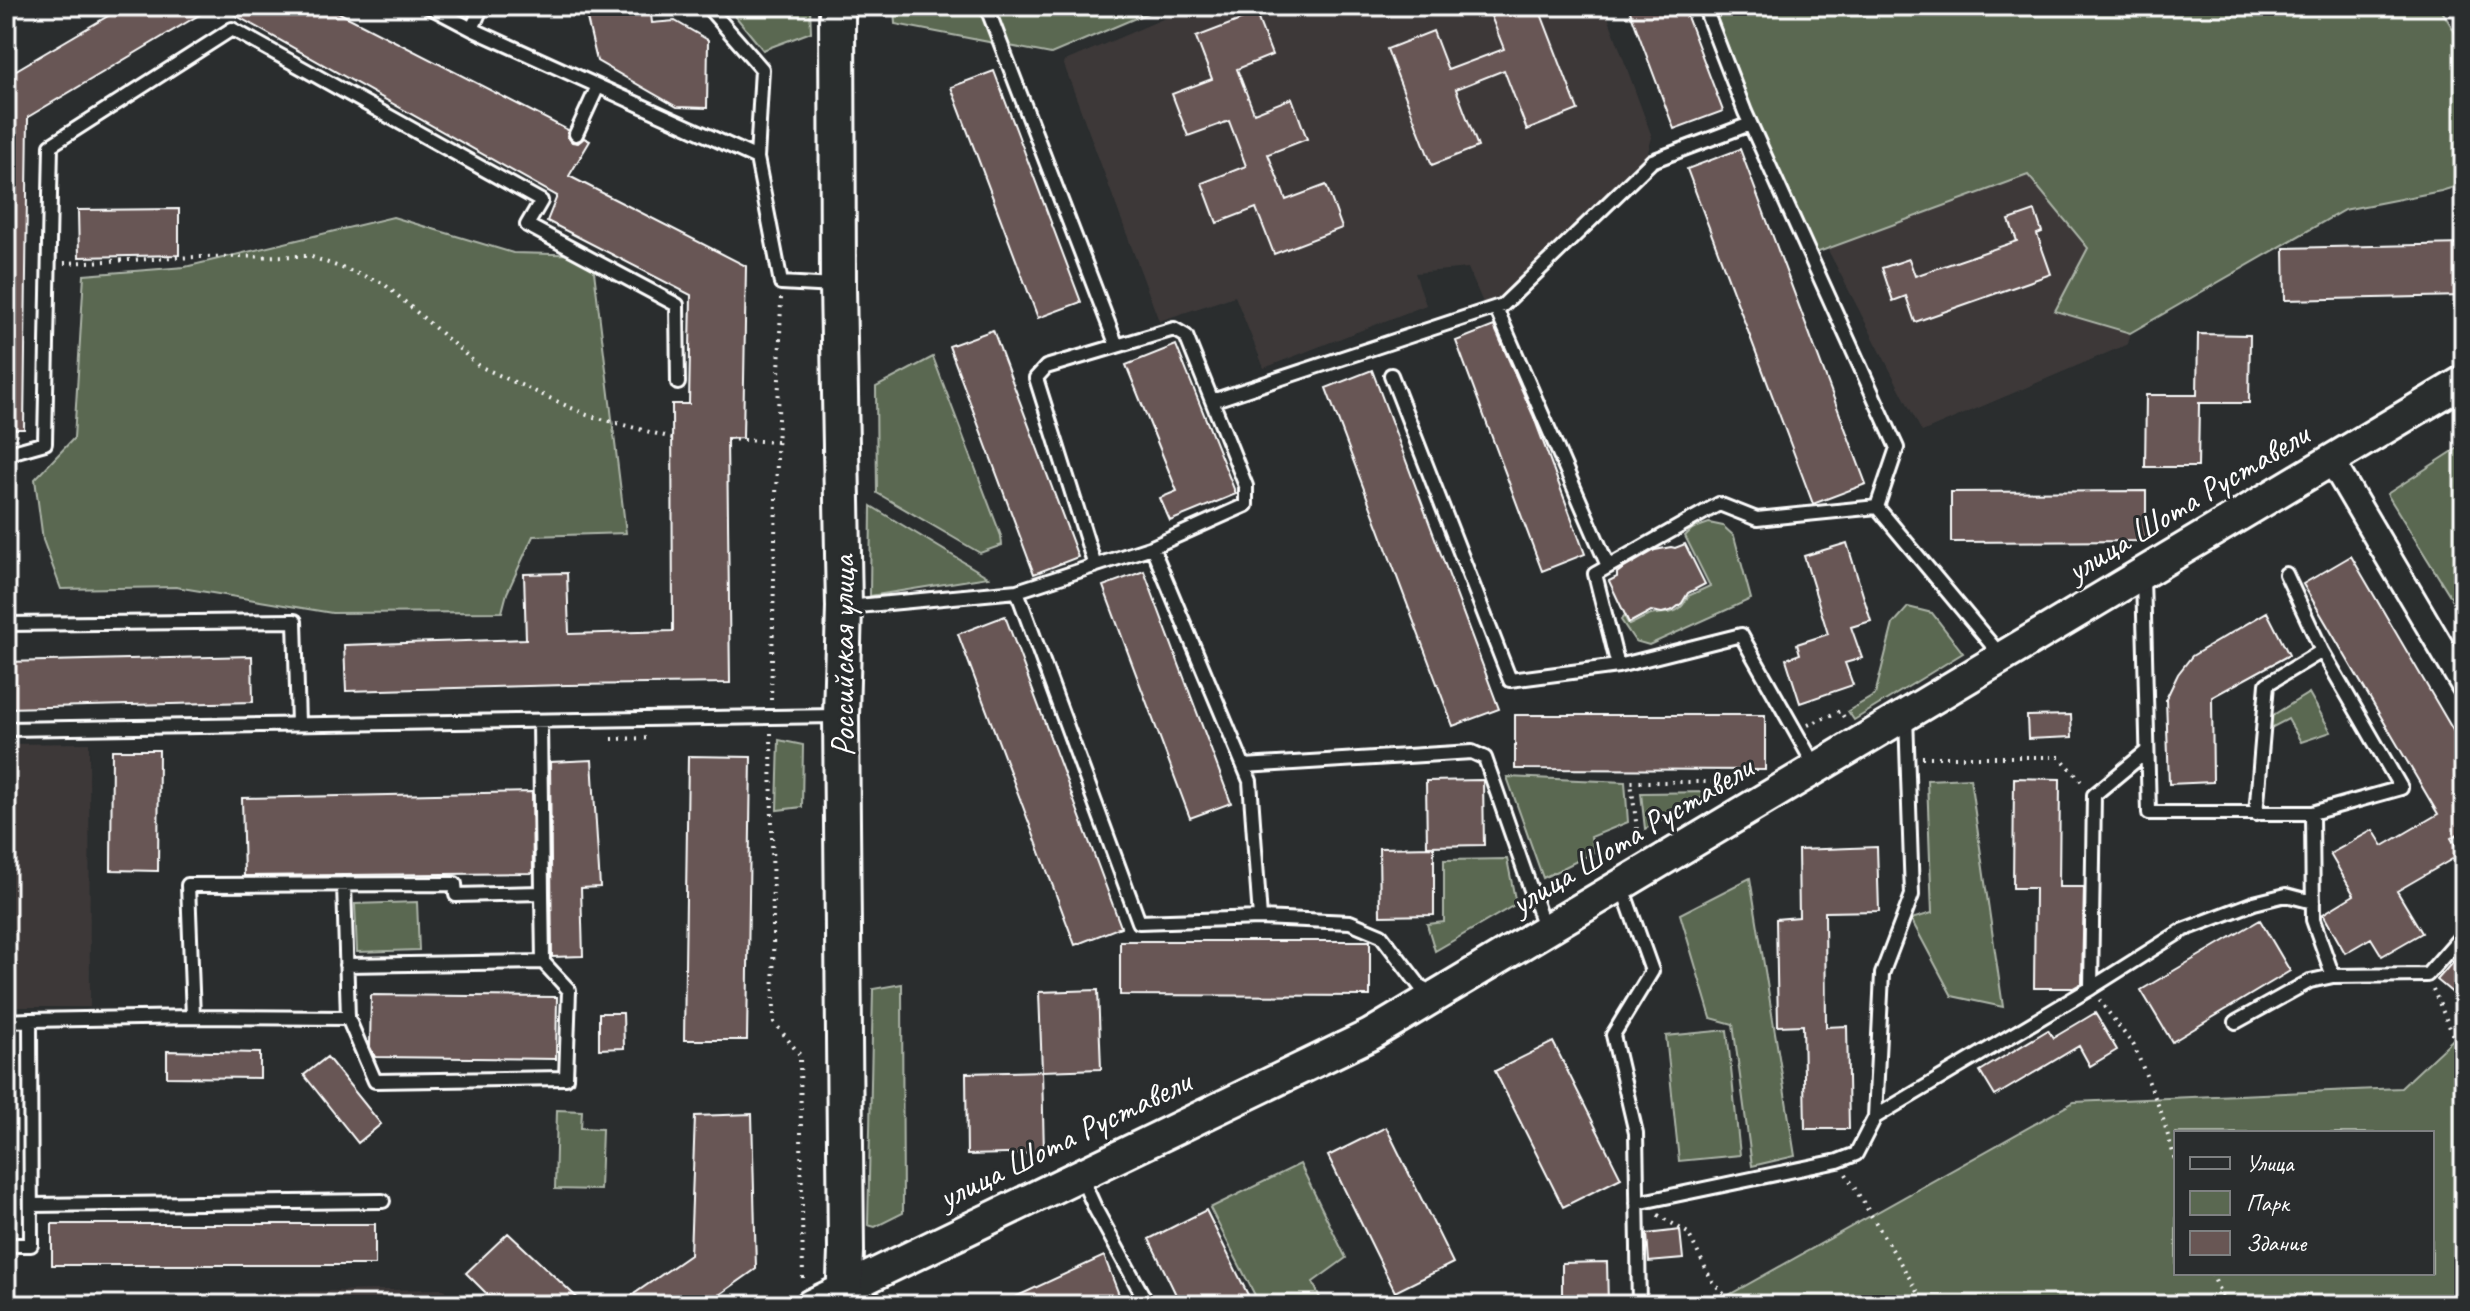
<svg xmlns="http://www.w3.org/2000/svg" width="2470" height="1311" font-family="Caveat,sans-serif">
<style>
.built{fill:#3d3939}
.green{fill:#5a6851;stroke:#acb4a8;stroke-width:2;fill-rule:evenodd}
.building{fill:#685654;stroke:#fff;stroke-width:2}
.lines{fill:none;stroke-linecap:round;stroke-linejoin:round}
.service-casing{stroke:#fff;stroke-width:18}
.minor-casing{stroke:#fff;stroke-width:30}
.tertiary-casing{stroke:#fff;stroke-width:36}
.secondary-casing{stroke:#fff;stroke-width:40}
.path{stroke:#fff;stroke-width:4;stroke-dasharray:2 6;stroke-linecap:butt}
.service{stroke:#2a2d2e;stroke-width:12}
.minor{stroke:#2a2d2e;stroke-width:24}
.tertiary{stroke:#2a2d2e;stroke-width:30}
.secondary{stroke:#2a2d2e;stroke-width:34}
.labels{text-anchor:middle;dominant-baseline:central;stroke-width:6;stroke-linejoin:round;paint-order:stroke}
.street-label{font-size:34px;fill:#fff;stroke:#2a2d2e}
</style>
<rect width="100%" height="100%" fill="#2a2d2e"/>
<filter id="ink" filterUnits="userSpaceOnUse"><feTurbulence type="fractalNoise" baseFrequency=".0125" numOctaves="2"/><feDisplacementMap in="SourceGraphic" scale="16" xChannelSelector="R" yChannelSelector="G"/><feConvolveMatrix kernelMatrix="1 2 1 2 8 2 1 2 1" color-interpolation-filters="sRGB"/></filter>
<g filter="url(#ink)">
<path class="built" d="M1193,6H1604L1652,137L1641,179L1518,293L1484,305L1468,268L1415,273L1426,305L1264,368L1235,296L1159,321L1063,62Z
M2073,116L2144,276L2128,344L1922,432L1811,217Z
M89,743L90,1007H6V744Z
M444,1289L454,1305H263L279,1292Z"/>
<path class="green" d="M727,6H810L811,32L763,50Z
M894,6H1164L1051,54L895,24Z
M1713,6H2439L2464,47V184L2441,191L2344,210L2130,333L2055,311L2088,248L2028,175L1805,257Z
M393,217L513,253L592,255L626,533L533,536L507,593L502,612L332,613L176,587L61,589L43,540L35,479L74,438L84,275L185,267Z
M933,357L1001,536L1002,545L980,553L877,493L876,387Z
M2464,444V618L2387,494Z
M871,506L988,577L870,596Z
M1709,523L1723,526L1734,536L1751,599L1649,645L1635,641L1621,620L1624,616L1629,625C1636,622 1642,618 1648,616C1665,610 1678,619 1688,596L1710,586L1685,536L1692,529Z
M1908,607L1932,613L1963,653L1854,720L1848,711L1875,695L1893,624Z
M2309,693L2331,732L2301,742L2288,719L2271,728L2270,717Z
M779,740L803,745L802,807L777,810Z
M1507,777L1625,782L1628,822L1591,837L1595,852L1543,878Z
M1970,778L2003,1007L1952,996L1911,919L1932,913L1927,780Z
M1713,792L1645,829L1641,793Z
M1507,859L1516,904L1435,951L1427,924L1444,922V860Z
M1750,878L1795,1156L1752,1166L1733,1024L1711,1018L1680,914Z
M417,902L419,950L357,952L355,904Z
M902,984L903,1213L875,1227L868,1225L873,989Z
M2464,1029V1305H1711L2074,1102L2401,1088ZM2176,1133H2432V1273H2176Z
M1727,1030L1740,1155L1679,1161L1666,1036Z
M557,1110L582,1111L581,1128L602,1129L600,1190L555,1189Z
M1300,1164L1346,1258L1313,1282L1323,1305H1260L1210,1208Z"/>
<path class="building" d="M125,6H214L28,117L24,429H6V76Z
M219,6H326L568,130L567,136L572,142L578,143L584,138L590,141L569,176L746,266L743,438L727,439L730,683L567,685L346,691L344,645L526,639L524,574L567,573L569,634L673,631L672,404H689L691,295L547,221L557,196Z
M584,6H650L652,23L675,21L708,40L707,108L677,107L597,61Z
M1487,6H1538L1578,110L1527,130L1504,70L1456,89L1478,147L1432,165L1387,49L1433,31L1448,70L1504,49Z
M1628,6H1683L1723,111L1674,129Z
M1256,14L1272,55L1237,69L1254,113L1292,98L1307,139L1268,154L1286,200L1326,185L1342,228L1274,254L1256,208L1217,223L1202,183L1246,166L1229,121L1188,136L1172,94L1212,79L1196,37Z
M994,71L1081,302L1038,318L951,87Z
M1740,149L1866,484L1813,504L1687,169Z
M179,209V255L79,257L78,210Z
M2035,211L2042,232L2037,234L2051,274L1915,322L1906,296L1893,301L1882,268L1909,259L1915,276L2017,241L2009,220Z
M2464,244V296L2285,300L2284,248Z
M1494,326L1533,415L1585,554L1542,571L1456,341Z
M993,330L1078,557L1034,574L949,346Z
M2198,334L2250,335L2249,403H2199L2198,467H2145L2146,395H2197Z
M1176,345L1236,494L1170,521L1160,498L1177,491L1126,365Z
M1372,370L1499,709L1453,726L1326,388Z
M2146,491V541L1951,542V492Z
M1847,543L1871,621L1851,627L1862,658L1845,663L1853,685L1800,703L1786,659L1800,654L1797,644L1828,634L1804,556Z
M1685,544L1705,584L1688,593L1682,603L1673,610L1662,613L1651,611L1629,623L1609,581L1617,577V573L1621,570L1655,550L1671,547L1675,548Z
M2351,556L2464,749V830L2451,838L2461,854L2397,891L2422,933L2382,956L2371,938L2345,953L2323,914L2354,895L2330,854L2373,830L2383,846L2438,814L2303,584Z
M1144,571L1231,803L1190,818L1103,586Z
M2267,612L2289,655L2212,697L2213,782L2169,784L2166,699L2178,674L2192,656Z
M1005,616L1121,927L1075,945L958,634Z
M252,656L253,702L6,708V662Z
M1515,715H1765V770L1515,769Z
M2071,715L2072,737L2028,739L2027,716Z
M112,750H159L158,871L111,870Z
M688,756L751,757L747,1040H684Z
M592,760L600,887L581,888L583,956L552,957L550,762Z
M2014,778L2060,779L2059,887H2084L2082,983L2073,988H2034L2035,888H2013Z
M1483,780L1484,845L1427,846L1426,781Z
M532,792L533,873L244,876L242,798Z
M1434,847V915L1380,916L1379,848Z
M1877,847L1879,911L1825,912L1826,1027L1847,1026L1849,1129H1805L1803,1025L1778,1026L1776,919L1799,917L1798,850Z
M2260,920L2290,971L2172,1042L2141,990Z
M1120,941H1370V996L1120,995Z
M2464,949V983L2454,994L2437,980Z
M1098,990L1101,1069L1042,1071L1039,992Z
M371,995L557,997L556,1059L375,1057L370,1047Z
M599,1013H623L624,1048L599,1049Z
M2095,1013L2117,1050L2090,1066L2079,1046L1995,1096L1980,1071L2048,1030L2053,1038Z
M1553,1042L1621,1178L1563,1207L1495,1071Z
M167,1051L260,1053V1078L167,1077Z
M327,1057L381,1124L358,1143L304,1075Z
M1042,1071L1044,1153L967,1155L966,1073Z
M752,1114L756,1269L705,1305H618L690,1255L695,1116Z
M1386,1127L1453,1263L1395,1292L1328,1156Z
M1206,1210L1253,1305H1181L1149,1239Z
M52,1224H375V1265H52Z
M1680,1230L1683,1259L1649,1262L1647,1234Z
M508,1233L585,1305H498L466,1273Z
M1104,1256L1123,1305H998Z
M1607,1262L1608,1305H1562V1263Z"/>
<g class="lines">
<defs>
<path id="service" d="M428,6L472,29L757,158L781,283L835,286
M707,6L762,69L757,158
M1704,6L1745,112L1897,448L1877,507L2002,657
M987,8L1117,346
M472,29L482,6
M576,134L598,86
M1496,308L1608,566
M1391,375L1510,680L1618,666L1741,635L1816,768
M1212,401L1503,305L1652,161L1750,124
M6,454L45,443L51,145L232,29L541,201L527,225L677,305L678,383
M1095,566L1036,378L1046,367L1174,329L1186,336L1246,486V505L1152,547
M2143,576L2149,813H2312L2401,788L2322,651L2286,574
M1017,591L1139,922L1260,918L1350,922L1381,935L1429,998
M847,607L1017,591L1152,547L1250,781L1260,918
M6,624L295,621L298,724
M1618,666L1595,574L1719,504L1757,519L1877,507
M6,729L838,716
M2147,751L2094,795L2091,988L2183,930L2254,903L2286,895L2313,902
M1244,766L1472,752L1485,758L1545,930
M2312,813L2313,920L2333,976
M2256,814L2267,684L2322,651
M344,884L348,1018L193,1017L188,885L455,884L456,895L542,893L540,721
M1622,887L1652,971L1613,1035L1636,1133L1639,1305
M542,893L543,962
M346,965L543,962L569,990L566,1078L375,1081L348,1018
M6,1021L30,1020
M2236,1022L2310,981L2333,976L2427,975L2464,933
M1875,1117L2091,988
M1081,1177L1096,1210L1148,1305
M1637,1203L1838,1161L1856,1154L1875,1117L1882,974L1912,895L1906,716
M31,1205L383,1201
M6,1245H31L30,1020L193,1017"/>
<path id="minor" d="M2331,460L2464,686"/>
<path id="tertiary" d="M811,1305L1370,1035L2464,381"/>
<path id="secondary" d="M837,6L838,286L844,607L841,716L846,1251L844,1305"/>
</defs>
<use href="#service" class="service-casing"/>
<use href="#minor" class="minor-casing"/>
<use href="#tertiary" class="tertiary-casing"/>
<use href="#secondary" class="secondary-casing"/>
<path class="path" d="M64,263L195,257L309,256L383,283L479,366L587,415L672,438
M727,439L777,442
M771,700L781,297
M1808,725L1840,711L1847,722
M771,733L774,1022L800,1055L803,1283
M612,739L651,738
M1922,757H2060L2085,785
M1639,845L1631,782H1741
M2433,989L2464,1060
M2099,1000L2134,1046L2161,1112L2176,1163
M1846,1174L1926,1305
M1658,1215L1688,1233L1712,1281L1734,1305
M2212,1273L2225,1305"/>
<use href="#service" class="service"/>
<use href="#minor" class="minor"/>
<use href="#tertiary" class="tertiary"/>
<use href="#secondary" class="secondary"/>
</g>
</g>
<g class="labels">
<g class="street-label">
<text transform="translate(2187 502) rotate(-31)">улица Шота Руставели</text>
<text transform="translate(842 656) rotate(-90)">Российская улица</text>
<text transform="translate(1631 835) rotate(-31)">улица Шота Руставели</text>
<text transform="translate(1064 1139) rotate(-26)">улица Шота Руставели</text>
</g>
</g>
<rect width="2470" height="1311" fill="none" stroke="#2a2d2e" stroke-width="32"/>
<rect x="16" y="16" width="2438" height="1279" fill="none" stroke="#fff" stroke-width="3" filter="url(#ink)"/>
<rect x="2174" y="1131" width="260" height="144" fill="#2a2d2e" stroke="#7f8182" stroke-width="2"/>
<rect x="2190" y="1157" width="40" height="12" fill="#2a2d2e" stroke="#7f8182" stroke-width="2"/>
<text x="2246" y="1171" font-size="24" fill="#ffffff">Улица</text>
<rect x="2190" y="1191" width="40" height="24" fill="#5a6851" stroke="#7f8182" stroke-width="2"/>
<text x="2246" y="1211" font-size="24" fill="#ffffff">Парк</text>
<rect x="2190" y="1231" width="40" height="24" fill="#685654" stroke="#7f8182" stroke-width="2"/>
<text x="2246" y="1251" font-size="24" fill="#ffffff">Здание</text>
</svg>
